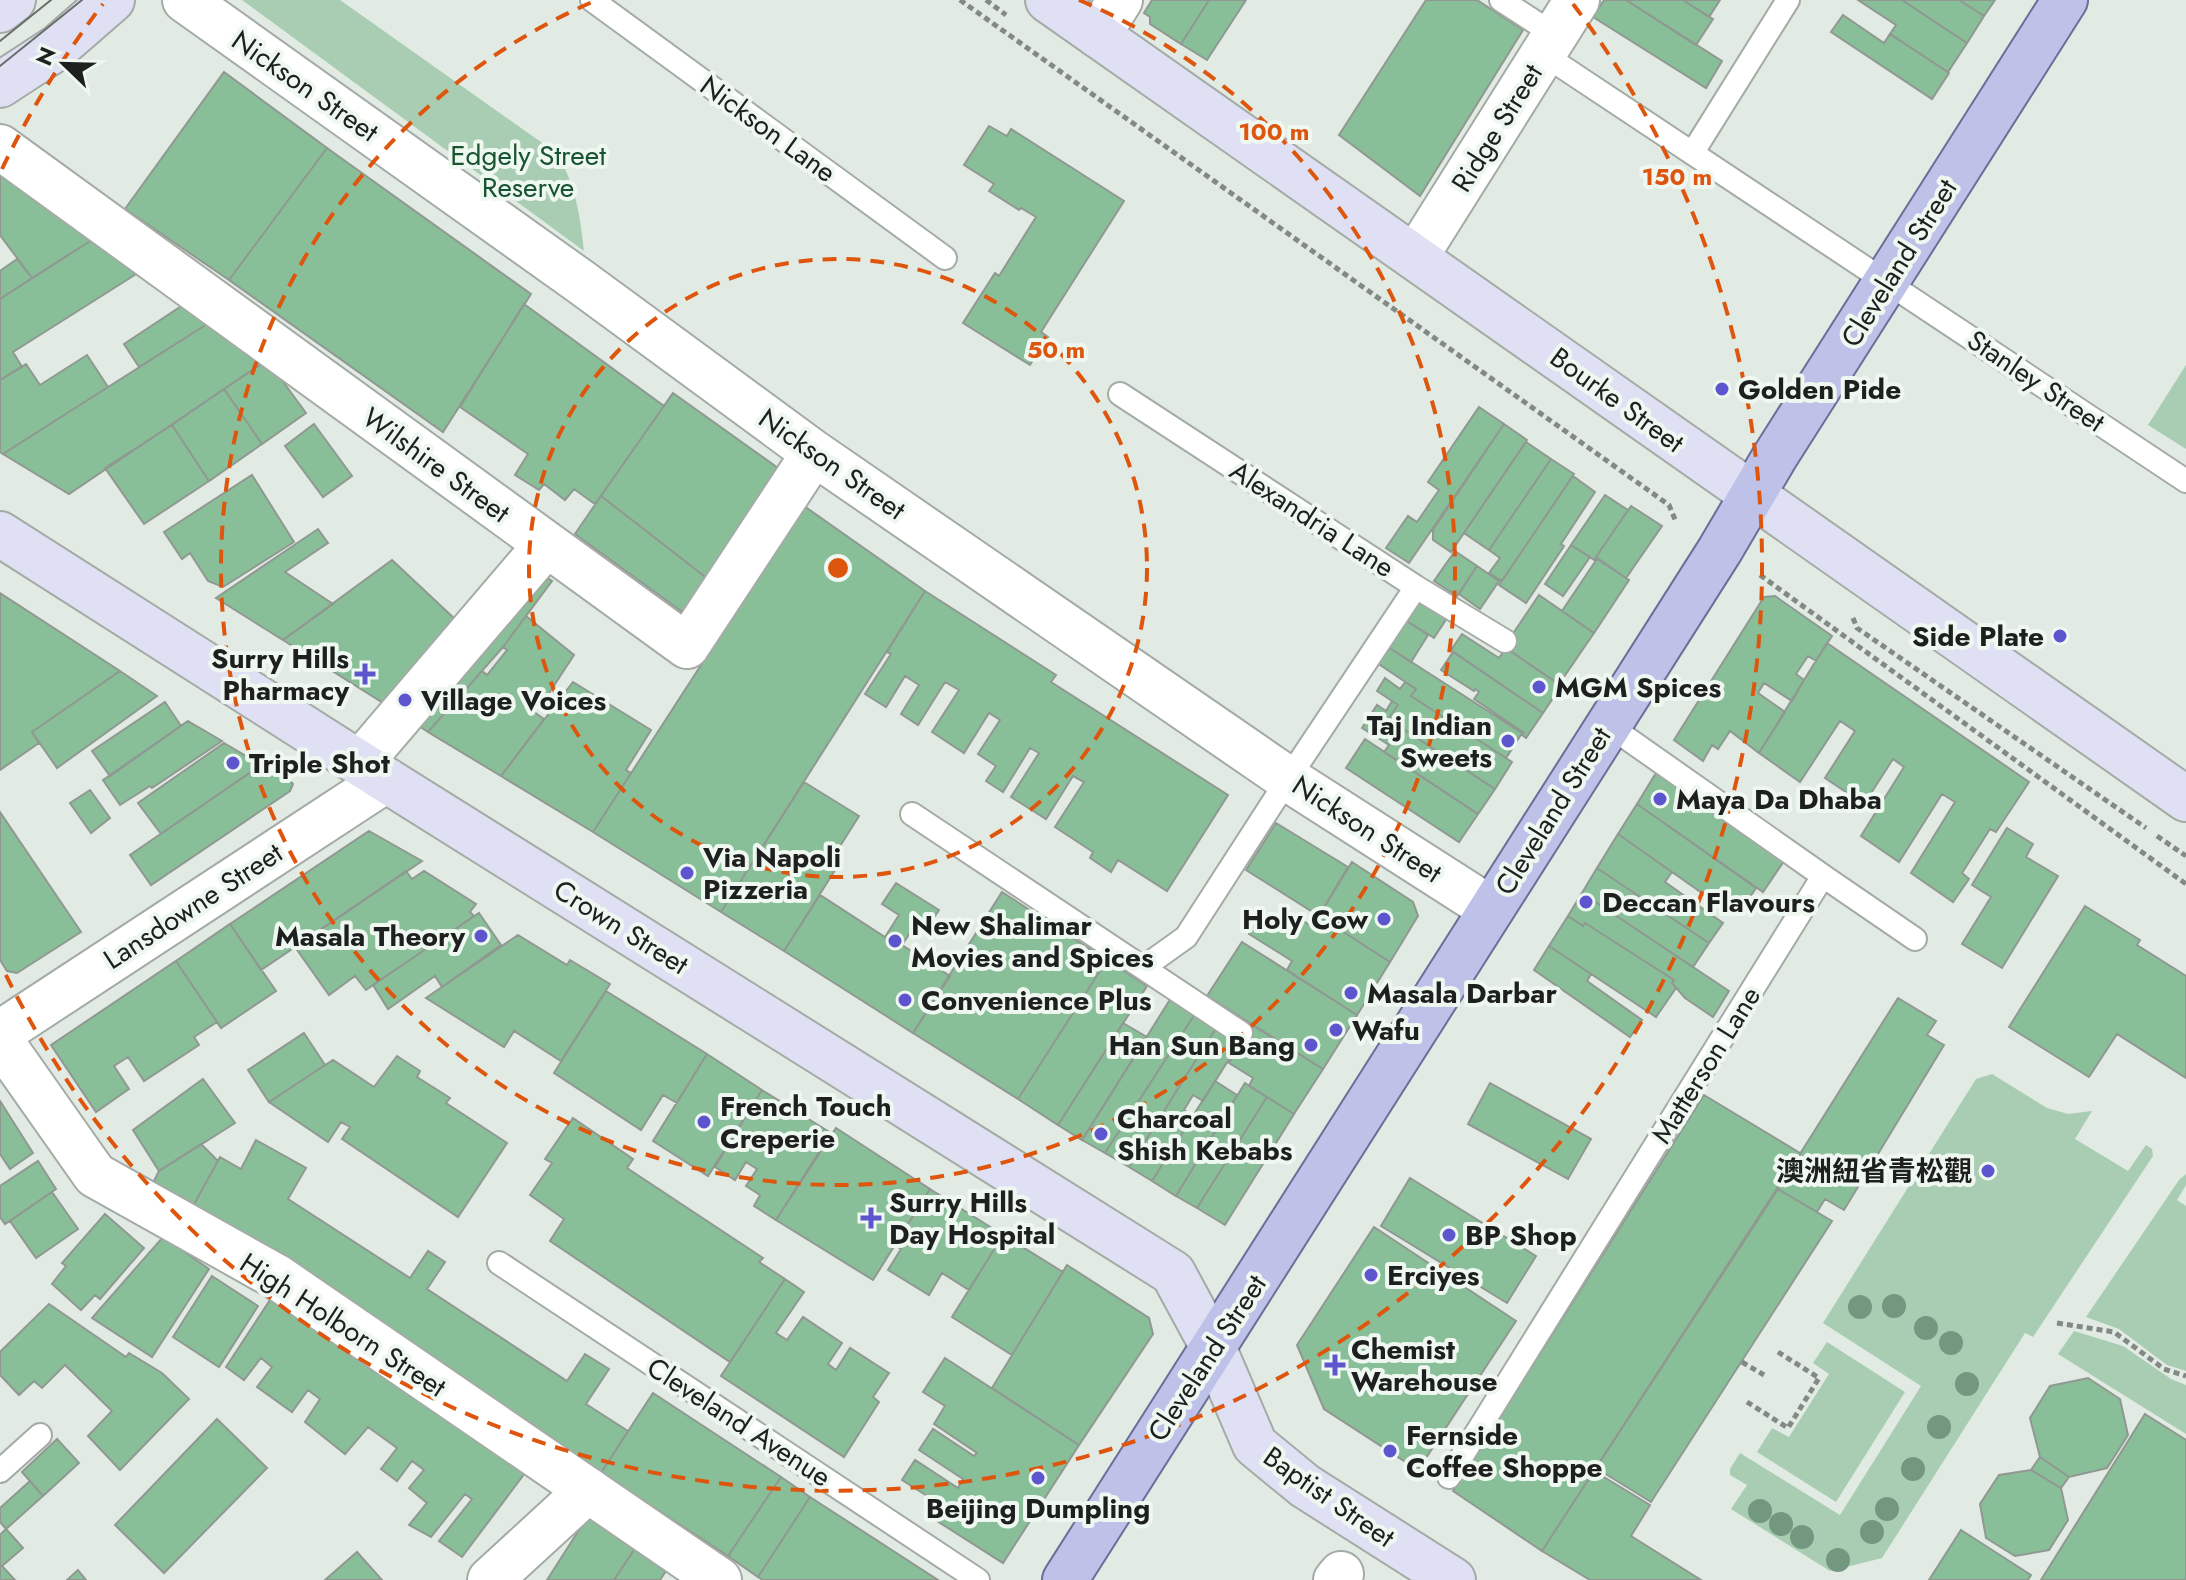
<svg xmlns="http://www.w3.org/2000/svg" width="2186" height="1580" font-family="Jost,'Noto Sans SC',sans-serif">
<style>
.green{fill:#a8cdb2}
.building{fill:#89bf98;stroke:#909892;stroke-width:2}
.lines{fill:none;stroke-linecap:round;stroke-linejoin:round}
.lane-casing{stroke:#a4aba5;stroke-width:26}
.street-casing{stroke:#a4aba5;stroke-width:48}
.secondary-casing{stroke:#a4aba5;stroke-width:48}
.primary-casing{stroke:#6b6f98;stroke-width:48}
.path{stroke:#838984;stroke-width:5;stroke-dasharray:6 4;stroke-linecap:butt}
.lane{stroke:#fff;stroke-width:22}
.street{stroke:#fff;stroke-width:44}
.secondary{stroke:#dfe0f4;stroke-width:44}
.primary{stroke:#bfc2e8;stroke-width:44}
.tram{stroke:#696e6a;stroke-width:2}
.tree{fill:#729880}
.ring{fill:none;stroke:#de560d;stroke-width:4;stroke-dasharray:14 10}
.poi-dot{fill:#5c55cd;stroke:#eff7f1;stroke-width:3}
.labels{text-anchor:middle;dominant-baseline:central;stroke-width:8;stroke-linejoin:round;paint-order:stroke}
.street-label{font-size:28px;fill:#1d201e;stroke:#eff7f1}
.park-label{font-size:28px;fill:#17542f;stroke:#eff7f1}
.poi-label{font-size:28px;font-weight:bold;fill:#1d201e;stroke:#eff7f1;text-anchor:start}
.centre{fill:#de560d;stroke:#eff7f1;stroke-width:4}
.ring-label{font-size:24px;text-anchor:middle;font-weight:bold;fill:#de560d;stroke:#eff7f1;stroke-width:8;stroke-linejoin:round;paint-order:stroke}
</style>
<rect width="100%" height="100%" fill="#e1eae3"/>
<path class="green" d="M242,0H340L555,152C576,182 580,216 584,251Z
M2186,365V449L2148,425Z
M1992,1074L2047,1108L2068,1114L2092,1111L2075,1139L2128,1171L2146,1145L2152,1149L2153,1156L2033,1337L2025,1333L1882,1558L1830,1571L1731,1509L1747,1485L1730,1475V1469L1740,1453L1840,1515L1921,1386L1823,1323L1976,1079Z
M2186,1174V1185L2177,1200L2186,1206V1371L2167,1365L2119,1329L2086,1317L2179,1180Z
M2074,1331L2123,1346L2171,1379L2186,1385V1434L2058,1354Z
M1827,1342L1905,1392L1836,1502L1757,1452L1772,1428L1789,1437L1829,1374L1813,1363Z"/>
<path class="building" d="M1152,0H1209L1181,44L1150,24V17L1144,13Z
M1209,0H1246L1207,60L1181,44Z
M1426,0H1477L1523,30L1420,196L1339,135Z
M1604,0H1626L1722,61L1706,88L1593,17Z
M1626,0H1683L1713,19L1696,45Z
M1683,0H1720L1709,17Z
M1858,0H1902L1967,43L1948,72L1890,34L1896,25Z
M1902,0H1959L1984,16L1967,43Z
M1959,0H1995L1984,16Z
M1843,15L1884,43L1890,34L1949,73L1932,99L1831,32Z
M224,72L327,148L229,280L125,209Z
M989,126L1007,136L1011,129L1124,201L1041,332L1048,337L1030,365L963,323L995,273L999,276L1036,217L1021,208L1019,210L989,191L994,184L964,165Z
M327,148L531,294L443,432L229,280Z
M0,168L95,238L32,278L0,235Z
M95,238L141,271L13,352L22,367L0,380V299Z
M17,259L32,278L0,299V271Z
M186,303L212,321L139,367L124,344Z
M524,304L664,406L595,504L574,489L565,500L544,484L539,490L515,475L528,454L460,407Z
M212,321L267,360L69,494L3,454Z
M87,355L108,387L3,454L0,452V380L26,364L40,385Z
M267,360L306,413L262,444L224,389Z
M224,389L262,444L209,481L172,425Z
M673,393L778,468L708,579L601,496Z
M1479,407L1504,424L1409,563L1386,548L1408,516L1417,522L1439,490L1428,482Z
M314,424L352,476L323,497L285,446Z
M1504,424L1527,440L1451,552L1433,540V530Z
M172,425L209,481L144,524L105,468Z
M1526,442L1551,459L1489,550L1464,533Z
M1551,459L1574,474L1502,581L1489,573L1500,558L1489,550Z
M252,475L294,542L223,587L208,581L190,553L182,559L164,532Z
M1573,476L1595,492L1561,544L1564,546L1526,603L1499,585Z
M1605,495L1628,510L1594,560L1571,545Z
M601,496L708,579L685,614L575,534Z
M804,506L925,591L721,912L593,832Z
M1631,506L1662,526L1626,578L1596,557Z
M318,529L328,543L285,572L333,604L283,640L216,598Z
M1571,545L1590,557L1563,596L1545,584Z
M1455,551L1477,566L1457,596L1434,581Z
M1597,559L1629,580L1594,633L1562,611Z
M392,560L456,620L407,718L283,640Z
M1477,566L1499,581L1480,609L1459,594Z
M537,571L552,581L503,647L428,732L407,718Z
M537,571L552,581L503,647L428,732L407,718Z
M925,591L1056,675L1051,682L1228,795L1167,891L1118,860L1111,872L1090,858L1093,852L1055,827L1084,782L1073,776L1046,819L1011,797L1039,753L1030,748L1003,792L986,781L996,766L978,754L1000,720L989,713L964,753L932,732L959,690L945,682L918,725L901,714L919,685L905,676L886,707L865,694L891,654L887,652Z
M1419,592L1451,612L1434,638L1402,618Z
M0,593L120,671L32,732L39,743L0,770Z
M1539,595L1594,633L1559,684L1504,647Z
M1775,596L1832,636L1816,661L1808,656L1796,674L1804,680L1792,701L1764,683L1758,693L1785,712L1759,753L1730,731L1718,749L1712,745L1703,761L1674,740L1764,597Z
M526,616L574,655L540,707L529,699L524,705L544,719L501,776L428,732L482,671L487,675L507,650L503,647Z
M1402,618L1428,635L1411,662L1385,645Z
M1462,634L1499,658L1506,648L1561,686L1543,713L1451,650Z
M1827,643L2029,782L1996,832L1990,829L1962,873L1969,879L1953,902L1911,873L1955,802L1942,794L1899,862L1861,836L1904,767L1893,759L1864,804L1825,778L1855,731L1840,721L1800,782L1759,753Z
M1385,645L1522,733L1506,758L1411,696L1416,689L1374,661Z
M1453,652L1543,713L1526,738L1522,735L1524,733L1474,699L1479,692L1475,689L1474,691L1441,670Z
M120,671L157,696L57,768L32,732Z
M1385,678L1400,689L1405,682L1416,689L1411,696L1512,762L1495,789L1388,719L1398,705L1377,691Z
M573,682L651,730L626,770L631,773L593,832L501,776Z
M1392,701L1398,705L1388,719L1495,789L1478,814L1384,752L1389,745L1362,728L1377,705L1386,711Z
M165,702L181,726L110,776L92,751Z
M188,721L222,741L152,788L150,786L120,805L103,780Z
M1365,739L1478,814L1459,842L1346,768Z
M224,743L261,765L161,834L138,803Z
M261,765L290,781L293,784L290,791L151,885L130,855Z
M1656,773L1784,861L1763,892L1637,804Z
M804,782L859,816L830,862L837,867L784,951L721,912Z
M90,790L110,818L91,833L70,803Z
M1637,804L1756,888L1742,909L1734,904L1729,912L1618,834Z
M0,812L81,932L17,973L7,971L0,960Z
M1276,823L1348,867L1319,916L1246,870Z
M2007,828L2033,844L2026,857L2058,876L2002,968L1962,944L1991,897L1972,885Z
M369,831L422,861L261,970L230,924Z
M1618,834L1672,872L1665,882L1723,923L1709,943L1597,868Z
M1352,862L1413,902L1418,916L1390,962L1319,916Z
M1597,868L1709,943L1693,967L1582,893Z
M406,871L412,879L424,871L476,904L470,912L474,916L366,990L355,976L329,995L295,947Z
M896,883L939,910L924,933L914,927L902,945L950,976L913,1033L784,951L820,895L885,937L899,915L882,904Z
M1002,892L1107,960L1018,1099L913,1033Z
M1582,893L1729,991L1713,1017L1685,998L1672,983L1674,980L1585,923L1583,926L1568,916Z
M2085,906L2140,940L2137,945L2186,976V1078L2117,1034L2089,1077L2009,1027Z
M1288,911L1311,926L1319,916L1390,962L1357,1015L1287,970L1292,961L1249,934L1258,920L1275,931Z
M479,913L501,945L442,987L435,976L388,1009L373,985Z
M1568,916L1583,926L1585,923L1674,980L1672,983L1676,988L1656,1017L1549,946Z
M230,924L276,991L221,1028L176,961Z
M518,935L567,965L570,960L610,984L561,1061L514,1031L504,1047L426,998Z
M1242,942L1357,1015L1323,1069L1207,996Z
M1549,946L1591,974L1587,981L1642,1020L1630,1037L1534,970Z
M1107,960L1147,986L1058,1125L1018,1099Z
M176,961L217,1022L194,1037L199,1045L144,1081L128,1057L114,1066L129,1089L96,1112L51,1045Z
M606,991L707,1054L677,1103L663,1095L641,1130L554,1073Z
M1171,998L1195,1014L1105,1153L1082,1140Z
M1898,998L1936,1021L1927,1035L1944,1045L1844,1210L1825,1199L1817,1212L1778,1189Z
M1195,1014L1216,1028L1129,1167L1105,1153Z
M1123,1023L1147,1037L1082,1140L1058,1125Z
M1252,1025L1323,1069L1294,1114L1249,1086L1253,1078L1229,1063Z
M1216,1028L1239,1043L1203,1101L1193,1095L1184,1110L1193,1116L1152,1181L1129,1167Z
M304,1033L325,1065L269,1102L248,1070Z
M707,1054L762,1090L708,1176L653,1141Z
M707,1054L762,1090L708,1176L653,1141Z
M397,1056L420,1071L417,1077L450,1098L446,1103L507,1143L458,1217L342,1139L350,1127L341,1122L328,1142L269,1102L333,1060L374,1087Z
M203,1079L235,1123L159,1171L133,1130Z
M1215,1081L1237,1095L1176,1196L1152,1181Z
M1245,1083L1267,1097L1197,1208L1176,1196Z
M1490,1083L1591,1139L1568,1179L1468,1124Z
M762,1090L831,1133L776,1220L754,1206L760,1195L746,1186L757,1169L746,1162L735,1180L715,1167Z
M1704,1095L1800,1153L1542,1551L1453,1491Z
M1267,1097L1294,1114L1225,1225L1197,1208Z
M0,1101L33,1153L10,1169L0,1154Z
M573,1118L633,1159L627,1168L763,1258L759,1262L785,1279L730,1362L550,1241L564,1219L530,1195L552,1163L545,1159Z
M836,1128L930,1189L873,1280L776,1220Z
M256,1140L306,1168L288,1199L410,1278L428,1251L445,1262L427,1289L567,1381L585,1354L609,1369L586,1404L628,1431L601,1473L192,1208L220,1157L241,1169Z
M201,1144L218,1161L192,1208L152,1185L159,1171Z
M38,1161L56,1189L5,1224L0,1217V1186Z
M1410,1178L1536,1256L1507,1303L1381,1226Z
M930,1189L1003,1235L969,1290L942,1273L929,1295L888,1270L901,1249L895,1245Z
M1778,1189L1832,1221L1651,1502L1596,1468Z
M52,1192L78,1229L36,1258L10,1221Z
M105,1214L144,1248L100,1299L95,1295L81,1310L52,1284L66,1266L62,1263Z
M1374,1227L1516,1321L1418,1470L1324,1409L1297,1345Z
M1003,1235L1063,1272L1012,1355L952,1317Z
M163,1237L209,1269L152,1357L92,1318Z
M1067,1265L1149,1318L1153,1334L1079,1445L992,1388Z
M212,1276L258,1306L219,1367L173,1337Z
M785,1279L804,1292L776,1333L787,1340L803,1317L842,1343L828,1364L836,1370L850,1348L889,1373L873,1397L879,1402L844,1457L721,1376Z
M272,1297L528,1469L462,1557L439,1541L472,1499L465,1494L431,1537L409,1525L427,1503L409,1488L424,1470L412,1461L397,1481L381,1469L397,1448L368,1427L345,1454L305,1422L320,1399L308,1390L292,1412L257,1387L272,1367L261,1358L244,1380L226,1367Z
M49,1304L126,1357L129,1353L162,1373L189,1399L120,1470L88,1436L112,1411L65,1365L42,1388L34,1381L19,1395L0,1375V1352Z
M945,1358L1079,1445L1003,1563L937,1521L946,1508L902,1480L915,1460L958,1488L963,1479L919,1450L933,1429L974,1456L977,1453L934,1424L945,1406L923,1392Z
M2088,1378L2120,1399L2128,1435L2107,1468L2069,1477L2040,1457L2030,1418L2050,1386Z
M653,1393L781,1477L728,1556L601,1473Z
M2145,1414L2186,1440V1580H2041Z
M217,1419L267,1468L164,1573L115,1525Z
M57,1439L79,1463L43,1496L22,1472Z
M2040,1457L2069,1477L2061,1488L2031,1470Z
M2031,1470L2061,1488L2068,1520L2049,1550L2015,1556L1986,1538L1980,1504L1999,1475Z
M1594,1471L1650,1505L1631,1536L1701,1580H1590L1542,1551Z
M781,1477L810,1497L758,1577L728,1556Z
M30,1481L43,1496L6,1529L0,1522V1508Z
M810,1497L938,1580H763L758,1577Z
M598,1518L638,1544L614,1580H547L586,1519Z
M6,1529L23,1548L2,1566L15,1580H0V1535Z
M1961,1530L2031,1575L2028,1580H1929Z
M638,1544L670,1565L660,1580H614Z
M357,1552L382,1580H325Z
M78,1570L86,1580H67Z"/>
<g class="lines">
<defs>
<path id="lane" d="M592,0L945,258
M1501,0L1555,35
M1543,54L2186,481
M1693,152L1788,0
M1120,394L1416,587L1505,641
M912,814L1241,1033
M1823,876L1915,939
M1144,967L1186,937L1288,779L1416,587
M499,1263L978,1580
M0,1471L40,1435
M1449,1477L1823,876L1608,725"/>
<path id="street" d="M185,0L581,282L814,453L1288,779L1491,909
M1098,35L1120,0
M0,147L687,646L814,453
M1416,256L1577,0
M360,763L546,545
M0,1033L386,780
M0,1040L95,1175L277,1277L719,1580
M490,1580L588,1490
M1336,1580L1341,1574"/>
<path id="secondary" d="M1048,0L2186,799
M0,10L13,0
M0,85L58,47L112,0
M0,534L386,780L1173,1273L1213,1347L1255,1445L1305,1486L1453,1580"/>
<path id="primary" d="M1065,1580L1720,550L1774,458L2065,0"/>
</defs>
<use href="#lane" class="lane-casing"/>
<use href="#street" class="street-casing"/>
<use href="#secondary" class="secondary-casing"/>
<use href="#primary" class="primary-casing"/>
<path class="path" d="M960,0L1669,505L1676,522
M986,0L1006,15
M1760,575L2186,884
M1853,618L1857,628L2146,828
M2157,836L2186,856
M2057,1323L2114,1332L2164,1369L2186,1376
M1742,1362L1764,1375
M1747,1402L1788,1428L1819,1378L1778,1352"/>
<use href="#lane" class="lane"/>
<use href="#street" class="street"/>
<use href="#secondary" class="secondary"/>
<use href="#primary" class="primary"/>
<path class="tram" d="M0,41L51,0
M0,66L82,0"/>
</g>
<g class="tree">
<circle cx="1894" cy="1306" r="12"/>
<circle cx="1860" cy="1307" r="12"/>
<circle cx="1926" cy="1328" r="12"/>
<circle cx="1951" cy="1343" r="12"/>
<circle cx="1967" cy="1384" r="12"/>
<circle cx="1939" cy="1427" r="12"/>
<circle cx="1913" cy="1469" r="12"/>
<circle cx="1887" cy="1509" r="12"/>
<circle cx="1760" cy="1511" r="12"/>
<circle cx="1781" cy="1524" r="12"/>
<circle cx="1872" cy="1532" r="12"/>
<circle cx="1802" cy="1537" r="12"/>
<circle cx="1838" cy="1560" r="12"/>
</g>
<g class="ring">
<circle cx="838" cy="568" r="309"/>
<path d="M1079 0A617 617 0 1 1 597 0"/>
<path d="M2 169A926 926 0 0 1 103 4M1573 4A926 926 0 1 1 2 967"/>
</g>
<g class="poi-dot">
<circle cx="1722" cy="389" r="8"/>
<circle cx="2060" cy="636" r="8"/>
<path d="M361 662h8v8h8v8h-8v8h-8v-8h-8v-8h8z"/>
<circle cx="1539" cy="687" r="8"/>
<circle cx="405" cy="700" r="8"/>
<circle cx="1508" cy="741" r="8"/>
<circle cx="233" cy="763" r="8"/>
<circle cx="1660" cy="799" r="8"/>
<circle cx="687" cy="873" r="8"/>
<circle cx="1586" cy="902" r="8"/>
<circle cx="1384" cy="919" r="8"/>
<circle cx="481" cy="936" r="8"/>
<circle cx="895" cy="941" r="8"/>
<circle cx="1351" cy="993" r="8"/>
<circle cx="905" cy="1000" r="8"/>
<circle cx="1336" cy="1030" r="8"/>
<circle cx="1311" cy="1045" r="8"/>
<circle cx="704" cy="1122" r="8"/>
<circle cx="1101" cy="1134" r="8"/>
<circle cx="1988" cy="1171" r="8"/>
<path d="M867 1206h8v8h8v8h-8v8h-8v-8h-8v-8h8z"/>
<circle cx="1449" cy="1235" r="8"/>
<circle cx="1371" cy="1275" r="8"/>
<path d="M1331 1353h8v8h8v8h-8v8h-8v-8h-8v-8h8z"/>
<circle cx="1390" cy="1451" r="8"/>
<circle cx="1038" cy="1478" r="8"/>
</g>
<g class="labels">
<g class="street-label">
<text transform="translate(305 86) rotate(35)">Nickson Street</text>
<text transform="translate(1497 128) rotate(-58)">Ridge Street</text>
<text transform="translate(768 129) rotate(36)">Nickson Lane</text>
<text transform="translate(1899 263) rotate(-58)">Cleveland Street</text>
<text transform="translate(2036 381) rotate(34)">Stanley Street</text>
<text transform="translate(1617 400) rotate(36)">Bourke Street</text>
<text transform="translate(832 464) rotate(35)">Nickson Street</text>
<text transform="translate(436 465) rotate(36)">Wilshire Street</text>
<text transform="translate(1312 519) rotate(33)">Alexandria Lane</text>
<text transform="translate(1553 811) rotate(-58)">Cleveland Street</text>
<text transform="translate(1367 829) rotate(33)">Nickson Street</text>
<text transform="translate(193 906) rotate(-33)">Lansdowne Street</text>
<text transform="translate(621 927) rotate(32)">Crown Street</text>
<text transform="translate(1706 1065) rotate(-58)">Matterson Lane</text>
<text transform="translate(343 1325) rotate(33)">High Holborn Street</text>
<text transform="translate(1207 1358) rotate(-57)">Cleveland Street</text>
<text transform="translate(739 1422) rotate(33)">Cleveland Avenue</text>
<text transform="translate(1329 1497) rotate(35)">Baptist Street</text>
</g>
<g class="park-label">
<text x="528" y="155">Edgely Street<tspan x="528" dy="32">Reserve</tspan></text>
</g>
<g class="poi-label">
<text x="1738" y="389">Golden Pide</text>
<text x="2044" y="636" text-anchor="end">Side Plate</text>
<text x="349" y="658" text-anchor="end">Surry Hills<tspan x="349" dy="32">Pharmacy</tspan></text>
<text x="1555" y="687">MGM Spices</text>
<text x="421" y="700">Village Voices</text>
<text x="1492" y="725" text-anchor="end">Taj Indian<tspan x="1492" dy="32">Sweets</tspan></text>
<text x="249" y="763">Triple Shot</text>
<text x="1676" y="799">Maya Da Dhaba</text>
<text x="703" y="857">Via Napoli<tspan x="703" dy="32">Pizzeria</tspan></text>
<text x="1602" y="902">Deccan Flavours</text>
<text x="1368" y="919" text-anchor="end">Holy Cow</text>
<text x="911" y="925">New Shalimar<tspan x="911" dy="32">Movies and Spices</tspan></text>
<text x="465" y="936" text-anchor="end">Masala Theory</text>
<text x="1367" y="993">Masala Darbar</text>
<text x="921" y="1000">Convenience Plus</text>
<text x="1352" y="1030">Wafu</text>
<text x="1295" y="1045" text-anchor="end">Han Sun Bang</text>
<text x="720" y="1106">French Touch<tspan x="720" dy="32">Creperie</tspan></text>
<text x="1117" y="1118">Charcoal<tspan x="1117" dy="32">Shish Kebabs</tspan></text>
<text x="1972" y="1171" text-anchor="end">澳洲紐省青松觀</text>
<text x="889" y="1202">Surry Hills<tspan x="889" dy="32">Day Hospital</tspan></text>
<text x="1465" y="1235">BP Shop</text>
<text x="1387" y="1275">Erciyes</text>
<text x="1351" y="1349">Chemist<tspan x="1351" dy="32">Warehouse</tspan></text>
<text x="1406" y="1435">Fernside<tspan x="1406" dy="32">Coffee Shoppe</tspan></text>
<text x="1038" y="1508" text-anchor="middle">Beijing Dumpling</text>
</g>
</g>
<circle cx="838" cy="568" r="12" class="centre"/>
<g class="ring-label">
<text x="1274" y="140">100 m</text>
<text x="1677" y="185">150 m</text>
<text x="1056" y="358">50 m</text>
</g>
<g transform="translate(64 64) rotate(293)" stroke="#eff7f1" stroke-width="6" paint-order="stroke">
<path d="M0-6L14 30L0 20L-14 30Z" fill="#1d201e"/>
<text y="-12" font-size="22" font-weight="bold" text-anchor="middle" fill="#1d201e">N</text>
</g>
</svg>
